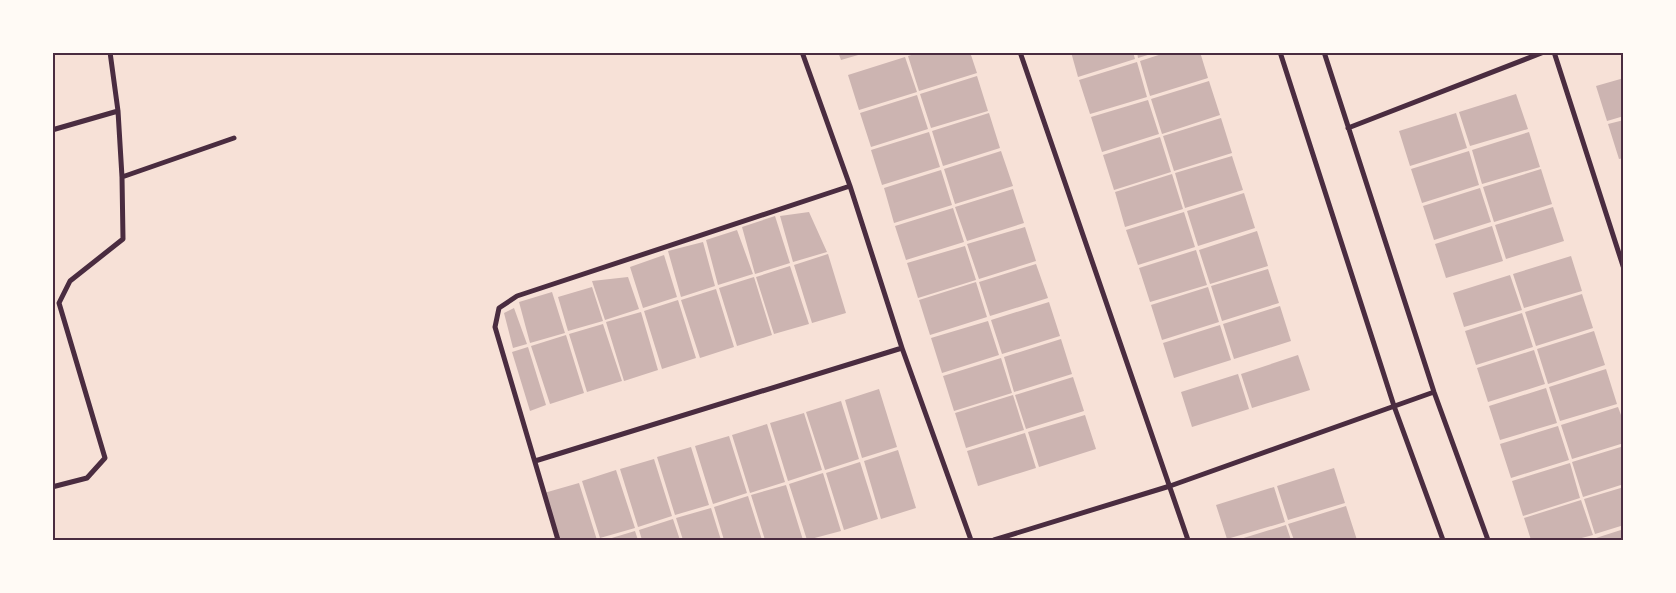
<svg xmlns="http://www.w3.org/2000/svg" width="1676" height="593" font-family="'Exo 2',sans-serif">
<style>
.building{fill:#ccb4b1}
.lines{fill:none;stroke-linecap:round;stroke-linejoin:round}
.minor{stroke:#4a2c40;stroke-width:5}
.neatline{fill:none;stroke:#4a2c40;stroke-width:2}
</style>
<rect width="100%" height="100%" fill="#f7e1d7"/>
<path class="building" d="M838,52H865V53L841,60Z
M921,52H970L977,73L919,91L908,56Z
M1071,52H1133L1135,59L1078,77Z
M1137,52H1154V53L1138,58Z
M1168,52H1200L1208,78L1150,96L1140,61Z
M905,57L917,92L859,110L848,75Z
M1137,62L1147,97L1090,114L1079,80Z
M977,76L988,111L931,128L920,94Z
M1624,78V116L1607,121L1596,86Z
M1209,81L1220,115L1162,134L1151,99Z
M1516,94L1528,129L1470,146L1459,112Z
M917,95L928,129L871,147L860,113Z
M1148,100L1159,134L1102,152L1091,117Z
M989,113L1000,148L943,166L932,131Z
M1456,113L1467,148L1410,166L1399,131Z
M1221,118L1232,153L1174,171L1163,136Z
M1624,120V158L1619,159L1608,124Z
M929,132L940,167L882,185L871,150Z
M1529,132L1540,167L1482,184L1472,150Z
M1160,137L1171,172L1114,190L1103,155Z
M1001,151L1013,186L955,204L944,169Z
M1469,151L1479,185L1422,203L1411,169Z
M1232,156L1243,190L1185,208L1175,173Z
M1541,169L1552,204L1494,222L1483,187Z
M941,170L952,205L894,223L884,188Z
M1172,174L1183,209L1125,227L1115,192Z
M1480,188L1491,222L1434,240L1423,206Z
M1013,189L1024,223L967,241L955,207Z
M1244,193L1255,228L1198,246L1187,211Z
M1553,207L1564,241L1506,259L1495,225Z
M953,208L964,242L906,260L895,226Z
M809,212L827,252L793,262L780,216Z
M1184,212L1195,247L1138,265L1126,230Z
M775,216L790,263L755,274L742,227Z
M1492,226L1503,261L1446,278L1435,244Z
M1025,227L1036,261L979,279L967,244Z
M737,230L753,274L718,285L706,240Z
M1257,231L1268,266L1210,284L1199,250Z
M703,242L715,286L681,297L668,251Z
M965,246L976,280L918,298L907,263Z
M1196,250L1207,285L1150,302L1139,268Z
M828,254L846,313L812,323L794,265Z
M664,255L677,297L643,308L630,267Z
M1571,256L1582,291L1524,308L1513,274Z
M1036,264L1048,298L990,316L979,282Z
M790,266L809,324L774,334L756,277Z
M1268,269L1279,303L1222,321L1211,286Z
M1510,275L1522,310L1464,327L1453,293Z
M628,277L639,309L605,320L592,281Z
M754,277L772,335L737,346L719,288Z
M976,282L987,317L930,335L919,300Z
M592,287L603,321L568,331L558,297Z
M1208,287L1219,322L1162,340L1151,305Z
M716,289L734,347L700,358L681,300Z
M552,292L565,333L530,343L519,302Z
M1582,294L1593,328L1536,346L1525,312Z
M678,300L696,358L662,369L644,311Z
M1049,302L1060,336L1002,354L991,320Z
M1280,306L1291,341L1234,359L1223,324Z
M514,308L527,344L513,348L504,313Z
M641,312L658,370L624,381L606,322Z
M1522,313L1533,347L1476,365L1465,331Z
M988,321L999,355L942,373L931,338Z
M603,324L622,381L587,392L569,334Z
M1220,325L1231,360L1174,378L1163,343Z
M1594,331L1605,365L1548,384L1537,349Z
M566,335L584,393L550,404L531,346Z
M1061,339L1072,374L1014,392L1004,357Z
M528,347L546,405L530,411L512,352Z
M1534,350L1545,384L1488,402L1477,368Z
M1298,355L1310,390L1252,408L1241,374Z
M1001,358L1012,393L954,411L943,376Z
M1606,369L1617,404L1560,421L1549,387Z
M1238,374L1249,409L1192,427L1181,392Z
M1073,377L1084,411L1026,429L1015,395Z
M1546,388L1557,423L1500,440L1489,406Z
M879,389L897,447L862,458L845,400Z
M1013,395L1024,430L966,448L955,413Z
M841,401L859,459L825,470L806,412Z
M1618,407L1624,423V443L1572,459L1561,425Z
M804,413L822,470L788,481L770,423Z
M1085,415L1096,449L1039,467L1028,432Z
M767,424L785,482L750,493L732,435Z
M1558,426L1569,460L1511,478L1500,444Z
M1025,433L1036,468L978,486L967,451Z
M729,436L747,493L713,504L695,446Z
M1624,446V484L1583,497L1572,462Z
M691,447L709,505L675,515L657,457Z
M898,450L916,508L881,519L864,461Z
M654,459L672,516L638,527L620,469Z
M860,462L878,519L844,530L826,473Z
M1570,463L1580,498L1523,516L1512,481Z
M1334,468L1345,503L1288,520L1277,486Z
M616,470L635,528L600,538L582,481Z
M823,473L841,531L807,540L789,484Z
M579,483L597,540H559L544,493Z
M786,485L803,540H765L751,495Z
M1274,487L1285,522L1227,539L1216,505Z
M1624,487V525L1595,534L1584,499Z
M748,496L762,540H724L714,507Z
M1581,500L1593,535L1574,540H1531L1524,518Z
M1346,506L1357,540H1294L1288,524Z
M711,508L721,540H683L676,518Z
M673,519L680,540H642L639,530Z
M1286,525L1291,540H1237Z
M1624,529V540H1597L1596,538Z
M635,531L638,540H605Z"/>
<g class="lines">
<path class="minor" d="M110,52L118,111L122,177
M802,52L850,186L902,348L971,540
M1020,52L1188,540
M1280,52L1394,406L1443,540
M1324,52L1434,392L1488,540
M1554,52L1624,269
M1348,128L1544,52
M52,130L118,111
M535,461L902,348
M52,487L87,478L105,458L59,303L70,281L123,239L122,177L234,138
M558,540L495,327L499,308L517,296L850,186
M994,540L1170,486L1434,392"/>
</g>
<rect width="1676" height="593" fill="none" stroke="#fffaf5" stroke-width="108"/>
<rect x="54" y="54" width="1568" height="485" class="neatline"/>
</svg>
